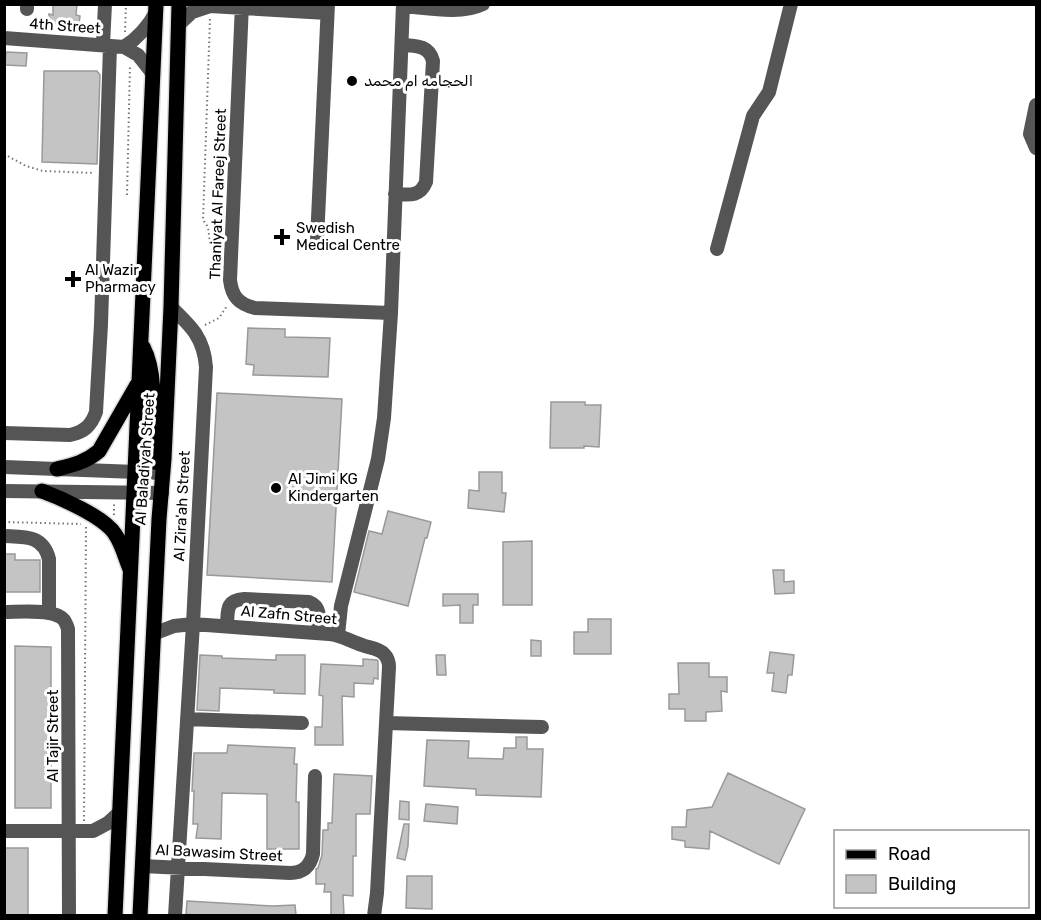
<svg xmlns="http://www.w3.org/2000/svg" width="1041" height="920" font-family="Rubik,'Noto Sans Arabic',sans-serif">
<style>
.building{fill:#c4c4c4;stroke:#999;stroke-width:1.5}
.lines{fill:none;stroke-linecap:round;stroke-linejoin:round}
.major-casing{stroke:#dbdbdb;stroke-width:18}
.path{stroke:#777;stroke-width:2;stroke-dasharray:1.5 3;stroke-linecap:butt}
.minor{stroke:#555;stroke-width:14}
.major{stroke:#000;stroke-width:15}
.poi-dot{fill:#000;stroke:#fff;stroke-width:2}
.labels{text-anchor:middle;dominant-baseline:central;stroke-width:6;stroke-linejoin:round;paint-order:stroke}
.street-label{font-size:15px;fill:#000;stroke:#fff}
.poi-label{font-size:15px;fill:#000;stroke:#fff;text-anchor:start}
</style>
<rect width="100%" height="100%" fill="#fff"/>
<path class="building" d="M53,4H77L76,15L80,16L79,24L49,23V14L53,15Z
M6,52L27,53L26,66L5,65Z
M44,71H97L100,75L97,164L42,162Z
M248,328L285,329V337L330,338L328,377L253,375L254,365L246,364Z
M217,393L342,399L332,582L207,575Z
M551,402H585V405H601L599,447L584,446V448H550Z
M479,472H502V493H506L504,512L468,508L469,490L479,491Z
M388,511L431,522L427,538H425L408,606L354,592L369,531L382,534Z
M532,541V605H503V542Z
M4,554H15V560H40V592H4Z
M773,570H784V582L794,581V593L775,594Z
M443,594H478V605H473V623H460V605L443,606Z
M588,619H611V654H574V632H588Z
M531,640L541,641V656H531Z
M15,646L51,647V808H15Z
M770,652L794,655L792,675H788L786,693L772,691L774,673H767Z
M200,655L222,656V658L276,660V655H305V694L274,693V690L220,688L219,711L197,710Z
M436,655H445L446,675H437Z
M363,659L377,660L378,661V679L374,678L373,684L354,683V697L342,696L343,745H315V727H322L323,696L319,695L321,664L363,666Z
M678,663H709V677H727V692L721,691L722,711L706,712V721H685V709H669V694H679Z
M516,737H527V749H543L541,797L476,795V789L424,786L427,740L469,741L468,758L503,759L504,748H516Z
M228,745L295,748L294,764H297L296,802H299V849H267V794L222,793L221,839L196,838L198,824H193L194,791H192L194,753H227Z
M728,773L805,809L779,864L710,831L709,849L685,847V841L672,839V827H686L687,810L712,807Z
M334,774L372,776L370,814H356V856H353V896L343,895L344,915H331V892H324L325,884H316V869L318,868L322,855L323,830H328V823H332Z
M400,801L409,802V820L399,819Z
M426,804L458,807L457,824L424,821Z
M404,824H409L408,846L405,860L397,858Z
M4,848H28V915H4Z
M407,876H432V909L406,908Z
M187,901L272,906L295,905L296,915H194L186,914Z"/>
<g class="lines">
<defs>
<path id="major" d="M143,347C159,378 151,422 151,456L152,460L158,463L162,462L164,459
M57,469C73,465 86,462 99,451L137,385
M42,491C61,498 104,517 115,534C122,544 125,557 130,569
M115,916L156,4
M140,916L159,519L164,459L171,307L179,4"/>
</defs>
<use href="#major" class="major-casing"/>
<path class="path" d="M210,19L203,220L208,227L210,243L219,244
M125,32L126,4
M4,154L26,166L43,171L94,173
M127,195L130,66
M205,325L219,318L227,306
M114,515V504
M4,522L81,524
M84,821L86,526"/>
<path class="minor" d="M242,4L230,280C232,297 239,304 255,308L391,313
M403,6C428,8 461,15 483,4
M27,9V4
M178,25L192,12L210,6L327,13
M4,38L124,47L138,55L153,74
M103,45L105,4
M124,47C138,38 148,27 156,12
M1036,105L1030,134L1036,148
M395,194C409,195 420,197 426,182L433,61C429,45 416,46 402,45
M317,240L328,4
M717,249L753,116L769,92L791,4
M171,307C191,326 204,338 206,367L193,624L175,916
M4,433L70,435C84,432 91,426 96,412L101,324L110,46
M4,467L163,473
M4,491L162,493
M4,536C25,537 43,535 49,559V612
M4,612C19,612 54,608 64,620C65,621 68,628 68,629L69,916
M227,626C228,612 225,600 244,599L309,602C322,607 319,620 318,633
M153,634L174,626L193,624L329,634C341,635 350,641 362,645C369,648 379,648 384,654C388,658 389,662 389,667L377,893L374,916
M338,635L341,606L378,459L384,418L391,313L403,4
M187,719L302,723
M386,723L542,727
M4,831H93L108,823L120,812
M142,866L290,873C302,873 310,867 313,854L315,776"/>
<use href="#major" class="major"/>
</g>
<g class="poi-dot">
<circle cx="352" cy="81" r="6"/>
<path d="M279 228h6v6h6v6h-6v6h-6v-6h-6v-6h6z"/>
<path d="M70 270h6v6h6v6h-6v6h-6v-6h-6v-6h6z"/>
<circle cx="276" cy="488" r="6"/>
</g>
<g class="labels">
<g class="street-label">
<text transform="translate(65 26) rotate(4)">4th Street</text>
<text transform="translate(218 194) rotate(-88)">Thaniyat Al Fareej Street</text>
<text transform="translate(145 459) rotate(-86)">Al Baladiyah Street</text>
<text transform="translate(182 506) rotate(-87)">Al Zira'ah Street</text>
<text transform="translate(289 615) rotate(5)">Al Zafn Street</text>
<text transform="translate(53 736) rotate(-90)">Al Tajir Street</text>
<text transform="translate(219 853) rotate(3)">Al Bawasim Street</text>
</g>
<g class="poi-label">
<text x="364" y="81">الحجامه ام محمد</text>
<text x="296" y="228">Swedish<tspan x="296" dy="17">Medical Centre</tspan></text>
<text x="85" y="270">Al Wazir<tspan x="85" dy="17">Pharmacy</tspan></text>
<text x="288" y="479">Al Jimi KG<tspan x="288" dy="17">Kindergarten</tspan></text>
</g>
</g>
<rect width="1041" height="920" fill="none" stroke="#000000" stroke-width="12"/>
<rect x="834" y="830" width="195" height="78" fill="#ffffff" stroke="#999999" stroke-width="1.5"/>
<rect x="846" y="850" width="30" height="9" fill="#000000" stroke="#999999" stroke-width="1.5"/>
<text x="888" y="860" font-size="18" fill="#000000">Road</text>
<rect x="846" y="875" width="30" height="18" fill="#c4c4c4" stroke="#999999" stroke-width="1.5"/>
<text x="888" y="890" font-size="18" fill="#000000">Building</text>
</svg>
